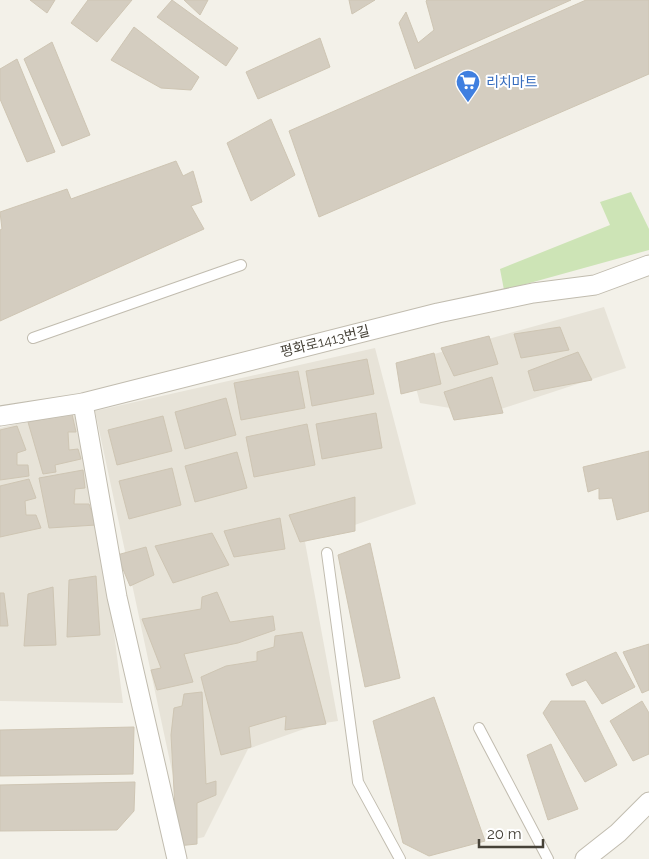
<svg xmlns="http://www.w3.org/2000/svg" width="649" height="859" font-family="Raleway,'Noto Sans KR',sans-serif">
<style>
.residential{fill:#e7e3d8}
.green{fill:#cde4b6}
.building{fill:#d4cdc0;stroke:#cec5b3}
.lines{fill:none;stroke-linecap:round;stroke-linejoin:round}
.lane-casing{stroke:#c1bcaf;stroke-width:12}
.street-casing{stroke:#c1bcaf;stroke-width:21}
.lane{stroke:#fff;stroke-width:10}
.street{stroke:#fff;stroke-width:19}
.labels{text-anchor:middle;dominant-baseline:central;stroke-width:4;stroke-linejoin:round;paint-order:stroke}
.shop-label{font-size:14px;fill:#366cbe;stroke:#fff;text-anchor:start}
.street-label{font-size:14px;fill:#464238;stroke:#fff}
</style>
<rect width="100%" height="100%" fill="#f3f1e9"/>
<path class="residential" d="M604,307L626,368L486,414L420,403L409,361Z
M375,348L416,504L305,542L338,721L318,724L248,749L204,837L187,841L95,411Z
M78,409L101,532L123,703L0,701V428Z"/>
<path class="green" d="M631,192L649,229V250L504,290L500,269L610,225L600,202Z"/>
<path class="building" d="M30,0H55L47,13Z
M88,0H132L97,42L71,23Z
M172,0L238,48L226,66L157,17Z
M184,0H208L200,15Z
M349,0H375L352,14Z
M571,0L415,69L399,23L406,12L418,43L434,30L426,1L427,0Z
M586,0H649V74L319,217L289,131Z
M134,27L199,77L191,90L161,88L111,60Z
M320,38L330,67L258,99L246,72Z
M52,42L90,135L62,146L24,59Z
M17,59L55,152L27,162L0,99V69Z
M271,119L295,175L251,201L227,143Z
M176,161L183,176L193,171L202,202L191,206L204,229L0,321V230L2,229L0,212L67,189L71,199Z
M560,327L569,350L521,358L514,334Z
M489,336L498,364L454,376L441,348Z
M578,352L592,380L534,391L528,371Z
M434,353L441,384L401,394L396,363Z
M367,359L374,394L312,406L306,371Z
M298,371L305,408L241,420L234,383Z
M492,377L503,413L454,420L444,392Z
M226,398L236,435L185,449L175,412Z
M376,413L382,448L322,459L316,424Z
M72,414L76,432H68L69,450L78,449L81,459L55,465L56,472L43,474L28,422Z
M163,416L172,451L117,465L108,430Z
M307,424L315,465L254,477L246,437Z
M17,426L26,450L17,453V465H28L29,476L0,480V430Z
M649,451V511L617,520L612,498L599,499V488L588,492L583,467Z
M237,452L247,488L195,502L185,466Z
M172,468L181,505L129,519L119,481Z
M83,470L85,488L75,489L74,504H89L96,525L49,528L39,478Z
M29,479L36,498L25,501L26,515H36L41,528L0,537V486Z
M355,497V531L300,542L289,515Z
M280,518L285,549L234,557L224,531Z
M212,533L229,565L173,583L155,546Z
M370,543L400,678L365,687L338,555Z
M146,547L154,575L130,586L117,555Z
M96,576L100,635L67,637L69,580Z
M53,587L56,645L24,646L28,594Z
M217,592L230,622L273,616L275,630L238,643L184,654L193,682L157,690L151,670L161,668L142,619L201,609L202,597Z
M0,593H4L8,626H0Z
M302,632L326,724L285,730L286,716L249,727L251,747L221,755L201,677L226,666L257,661V652L274,647L275,636Z
M649,644V690L642,693L623,652Z
M616,652L635,687L602,704L586,680L572,686L566,674Z
M202,692L206,784L216,781V795L197,803V844L177,846L171,735L174,708L182,706L184,694Z
M434,697L485,841L429,856L403,843L373,721Z
M551,701H585L617,765L585,782L543,713Z
M642,701L649,713V754L633,761L610,721Z
M134,727L133,774L0,776V730Z
M551,744L578,809L548,820L527,755Z
M135,782L134,811L117,830L0,831V785Z"/>
<g class="lines">
<defs>
<path id="lane" d="M33,338L241,265
M327,553L358,782L400,859
M479,728L548,859"/>
<path id="street" d="M83,403L117,597L177,859
M0,416L83,403L438,313L533,293L595,285L649,265
M585,859L618,833L649,802"/>
</defs>
<use href="#lane" class="lane-casing"/>
<use href="#street" class="street-casing"/>
<use href="#lane" class="lane"/>
<use href="#street" class="street"/>
</g>
<defs>
<symbol id="supermarket-pin" viewBox="-11 -11 22 30"><path d="M0 17L-7.5 6A9.5 9.5 0 1 1 7.5 6Z" fill="#3f7fe0" stroke="#fff"/><path d="M-6-5.5h2.5l.6 2H6L4.5 2H-2.5L-4.4-4H-6ZM-1.5 3.2a1.3 1.3 0 1 0 .1 0ZM3 3.2a1.3 1.3 0 1 0 .1 0Z" fill="#fff"/></symbol>
</defs>
<g fill-rule="evenodd">
<use href="#supermarket-pin" x="454" y="68" width="28" height="38"/>
</g>
<g class="labels">
<g class="shop-label">
<text x="486" y="82">리치마트</text>
</g>
<g class="street-label">
<text transform="translate(325 341) rotate(-14)">평화로1413번길</text>
</g>
</g>
<path d="M479 839v8h64v-8" fill="none" stroke="#464238" stroke-width="2.5"/>
<text x="487" y="839" font-size="15" fill="#464238" stroke="#ffffff" stroke-width="4" paint-order="stroke">20 m</text>
</svg>
